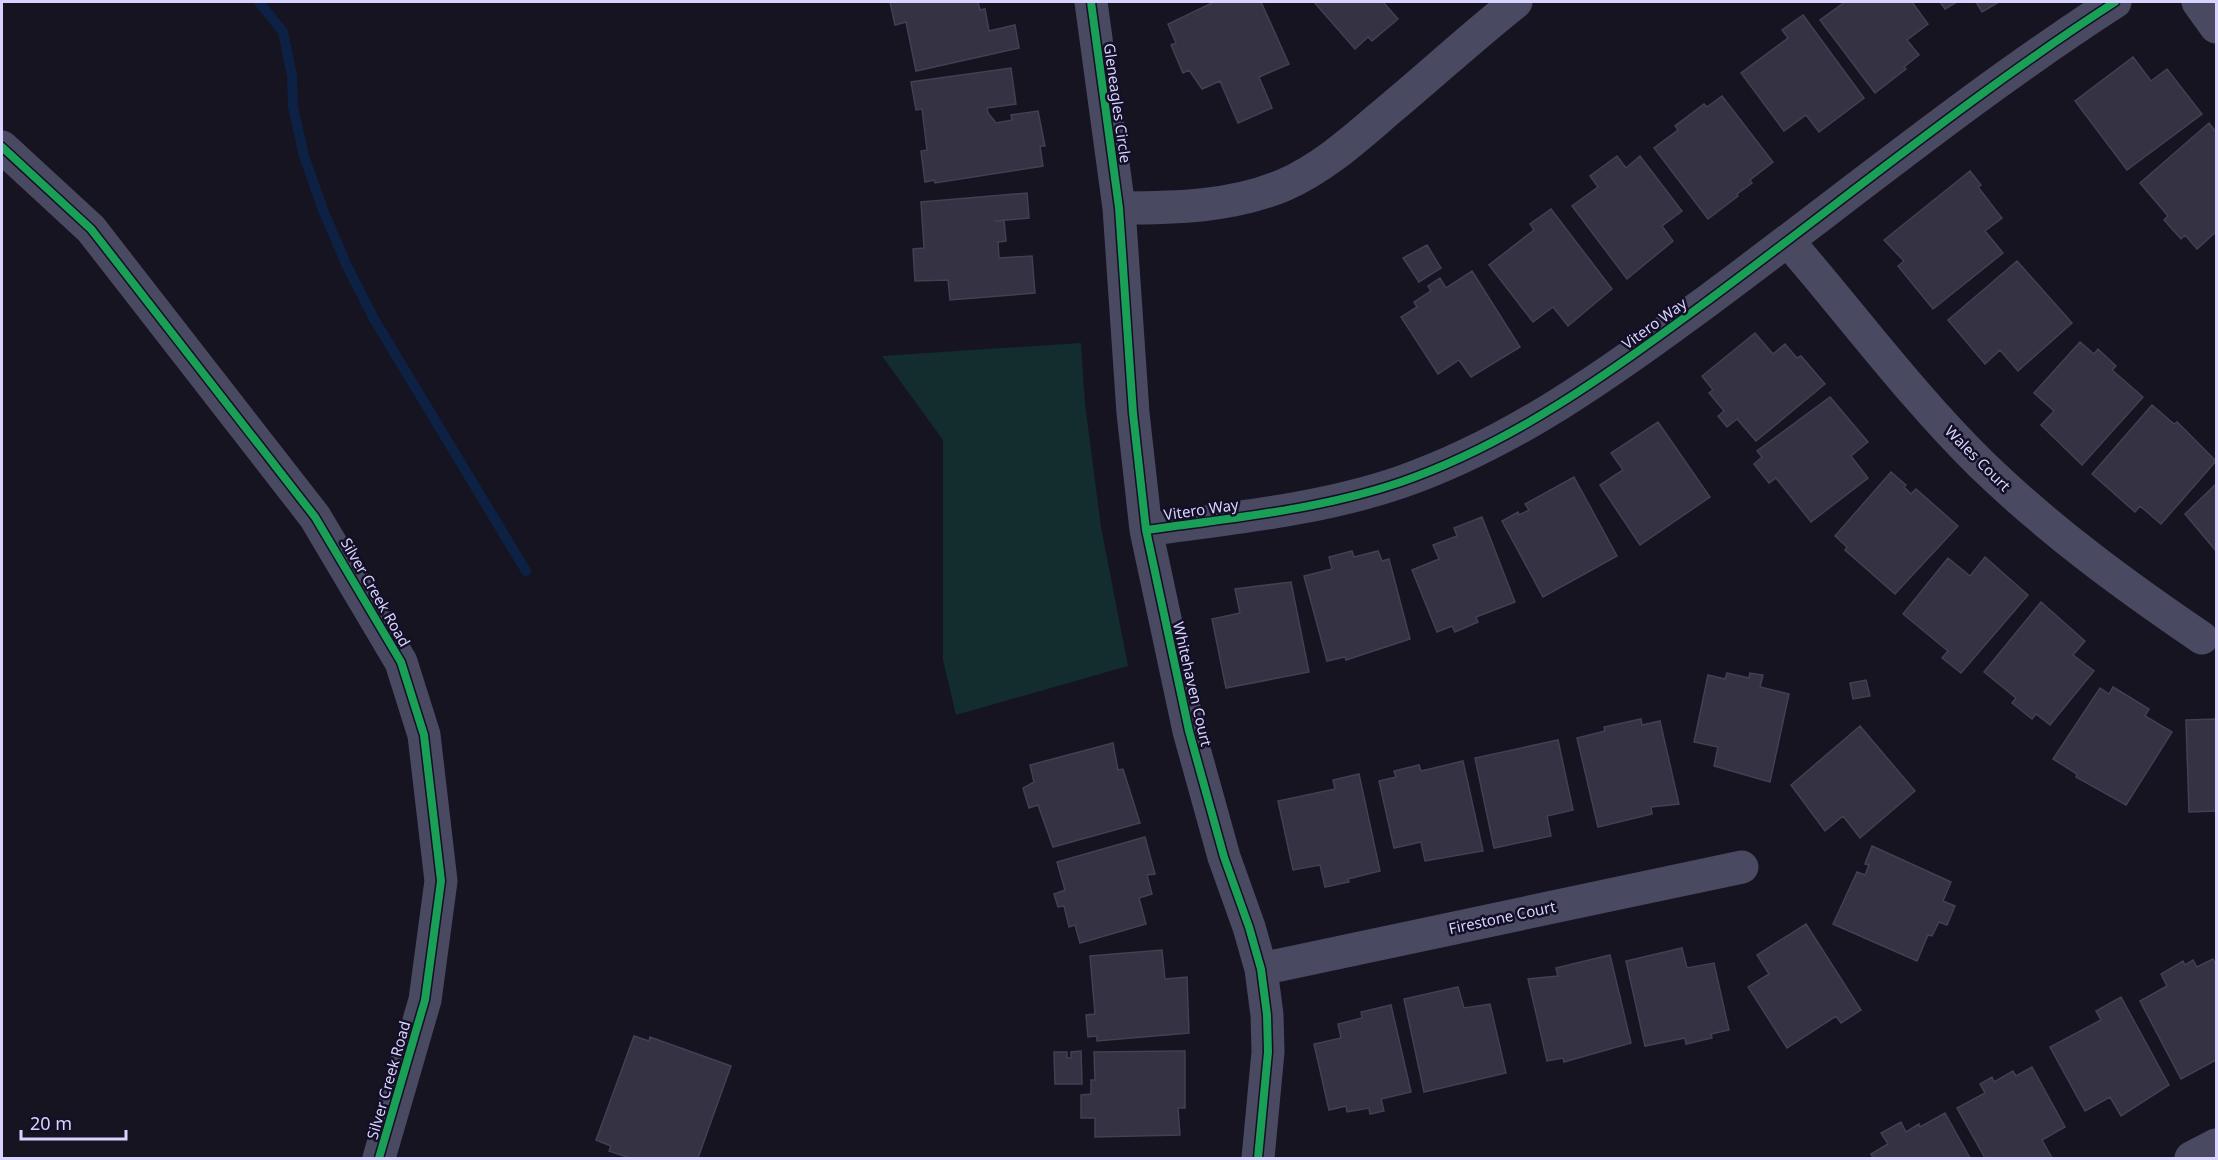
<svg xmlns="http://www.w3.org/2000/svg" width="2218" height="1160" font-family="'Noto Sans',sans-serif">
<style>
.green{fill:#132c2d}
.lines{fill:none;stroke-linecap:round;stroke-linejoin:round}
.stream{stroke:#0d2144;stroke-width:10}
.building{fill:#343243;stroke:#433f54;stroke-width:1.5}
.minor{stroke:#4a4962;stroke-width:33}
.cycleway-casing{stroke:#130f26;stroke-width:11}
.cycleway{stroke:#1a9f57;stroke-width:8}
.labels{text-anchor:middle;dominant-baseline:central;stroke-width:5;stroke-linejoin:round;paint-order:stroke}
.street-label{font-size:15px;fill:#d9d4ff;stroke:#130f26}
</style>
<rect width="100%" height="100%" fill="#161421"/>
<path class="green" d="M1081,343L1085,404L1101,527L1128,666L956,715L943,660V440L882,356Z"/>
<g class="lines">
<path class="stream" d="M259,2L283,32L292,76L293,107L304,156L323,210L347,266L374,319L526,571"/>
</g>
<path class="building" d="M890,2H978L980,10L985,9L989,31L1015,25L1019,48L916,71L906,22L895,25Z
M1214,2H1261L1289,64L1259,77L1272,108L1238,123L1220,81L1202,89L1189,70L1183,73L1171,45L1176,43L1168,24Z
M1314,2H1383L1398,19L1372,41L1368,37L1355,49Z
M1845,2H1912L1928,24L1907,40L1919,55L1904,67L1906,69L1875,93L1820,20Z
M1940,2H1957L1945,9Z
M1976,2H1999L1982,12Z
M1803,15L1864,98L1819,132L1806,115L1784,131L1741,73L1788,38L1782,30Z
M2133,57L2151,81L2167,69L2202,114L2127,170L2075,101Z
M1011,68L1016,104L987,108L988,113L996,123L1012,120L1011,115L1038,111L1045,146H1040L1043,166L935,183L934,180L925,182L921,151L927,150L922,109L916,110L911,82Z
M1722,96L1773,162L1750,180L1752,183L1737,194L1738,196L1708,219L1654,148L1678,130L1675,126L1704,104L1707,107Z
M2209,123L2216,132V232L2197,249L2185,235L2181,239L2164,220L2168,216L2140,183Z
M1617,156L1626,168L1640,156L1682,211L1662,226L1673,241L1627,279L1572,206L1598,187L1590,176Z
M1970,171L1981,185L1978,187L2002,218L1985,231L2003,253L1933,309L1898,266L1904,261L1884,240Z
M1027,193L1029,218L995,221L1004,220L1006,241L998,242L999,258L1032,256L1035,293L950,300L948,280L915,281L913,249L924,248L921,202Z
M1551,209L1612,289L1568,326L1553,307L1533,322L1489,265L1534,230L1530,224Z
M1427,245L1441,268L1419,282L1403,258Z
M2017,261L2072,323L2018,371L2000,350L1985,364L1948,320Z
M1472,271L1520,347L1471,377L1459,360L1438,374L1401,317L1417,307L1414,302L1431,291L1428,286L1440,278L1446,288Z
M1755,333L1773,354L1785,344L1797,358L1801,356L1825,384L1756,441L1737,419L1727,427L1718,416L1724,411L1709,393L1713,390L1702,376Z
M2080,342L2094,354L2098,349L2116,366L2112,370L2143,397L2082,465L2041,425L2054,411L2034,393Z
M1830,397L1868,442L1851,456L1868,478L1811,522L1776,478L1769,483L1754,464L1762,457L1757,451Z
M2152,405L2174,424L2177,422L2216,461L2161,524L2140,506L2135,512L2092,474Z
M1658,422L1710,497L1640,545L1600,485L1623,470L1611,453Z
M1891,472L1906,485L1904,487L1911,494L1916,489L1958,526L1895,594L1845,550L1847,547L1835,536Z
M1574,477L1617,556L1543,597L1502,521L1518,512L1519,515L1529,510L1525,504Z
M2216,484V551L2185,514Z
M1482,517L1515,602L1476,617L1478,622L1455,632L1452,626L1437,632L1412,570L1439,559L1433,545L1457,536L1454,528Z
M1352,551L1354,557L1378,551L1382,561L1389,559L1410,639L1346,660L1345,657L1327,661L1304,576L1332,569L1329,557Z
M1985,557L2028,595L1961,673L1942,658L1948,651L1903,614L1948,558L1970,576Z
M1291,582L1309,672L1226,688L1212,619L1240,613L1235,589Z
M2041,602L2085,641L2073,655L2094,671L2050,725L2036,714L2032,719L2012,703L2016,698L1984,672Z
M1727,673L1749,678L1750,673L1763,675L1760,687L1789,694L1770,782L1714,766L1718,747L1694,742L1708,675L1725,679Z
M1866,680L1870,696L1853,699L1850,683Z
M2113,687L2149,709L2145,716L2172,732L2126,805L2076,777L2077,774L2053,759L2100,688L2109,694Z
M1641,719L1642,725L1660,721L1679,804L1651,807L1652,814L1598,827L1577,738L1605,731L1604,727Z
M2216,719V811L2189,812L2186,720Z
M1860,726L1915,791L1860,838L1843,816L1825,831L1791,785Z
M1558,740L1573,810L1547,816L1551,836L1494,848L1475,758Z
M1113,743L1118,770L1123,769L1140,823L1053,847L1038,805L1029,808L1023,788L1034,782L1030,765Z
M1463,761L1483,851L1425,861L1421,842L1394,848L1379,781L1396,777L1394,771L1419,765L1421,771Z
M1359,774L1380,871L1348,879L1349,882L1325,887L1320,865L1293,870L1278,801L1335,789L1333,780Z
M1145,837L1155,874L1147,875L1152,894L1139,898L1146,924L1080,943L1075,925L1069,927L1064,906L1058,907L1054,894L1065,890L1057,862Z
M1872,846L1951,882L1943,901L1955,906L1947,925L1939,922L1932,936L1928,935L1917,961L1833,924L1857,872L1865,875L1869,865L1865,864Z
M1806,924L1861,1010L1841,1023L1836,1016L1787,1048L1748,987L1769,974L1757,955Z
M1682,948L1687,968L1714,963L1729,1030L1711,1034L1712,1038L1686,1044L1685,1038L1645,1046L1626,961Z
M1162,950L1165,979L1187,977L1189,1033L1097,1041V1036L1088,1037L1086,1015L1095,1014L1090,956Z
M1610,955L1631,1043L1564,1062L1563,1058L1547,1061L1528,979L1558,976L1556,968Z
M2213,959L2216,965V1060L2181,1079L2140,1001L2167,986L2161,974L2183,961L2185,965L2193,960L2197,967Z
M1458,987L1464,1008L1490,1004L1506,1073L1424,1092L1404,999Z
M2121,997L2169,1085L2121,1116L2110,1097L2085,1111L2050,1047L2101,1020L2096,1011Z
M1391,1005L1411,1092L1381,1099L1384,1111L1370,1114L1369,1108L1347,1112L1346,1106L1329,1110L1314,1044L1341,1038L1338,1024L1362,1018L1361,1012Z
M634,1036L649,1041L650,1037L731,1066L698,1158H630L609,1151L611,1146L596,1140Z
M1081,1051L1082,1084H1055L1054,1052H1067V1058H1071V1052Z
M1177,1051H1185V1108H1178L1180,1135L1095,1137V1118H1081V1095L1091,1094V1080H1095L1094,1052Z
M2032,1067L2065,1127L2042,1140L2052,1158H1985L1957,1108L1985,1093L1980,1084L1992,1077L1994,1082L2013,1071L2016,1076Z
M1945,1113L1970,1158H1873L1871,1154L1888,1144L1881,1133L1901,1122L1906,1132L1919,1124L1920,1127Z"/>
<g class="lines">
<path class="minor" d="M1091,2L1119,208L1133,413L1146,530L1189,731L1224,857L1249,927L1261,969L1267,1015L1268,1052L1258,1158
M2198,2L2216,27
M2,147L91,229L315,517L401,662L424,735L441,881L425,1000L379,1158
M1119,208C1175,208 1232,207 1284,185C1325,167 1358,136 1391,108C1433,73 1473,36 1516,2
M1788,241C1852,315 1911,395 1981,464C2049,530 2124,585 2202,638
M1146,530C1231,518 1319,510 1401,482C1516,442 1613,370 1710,299C1845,199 1974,93 2115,2
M1261,969L1742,867
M2191,1158L2216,1145"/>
<defs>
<path id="cycleway" d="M1091,2L1119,208L1133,413L1146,530L1189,731L1224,857L1249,927L1261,969L1267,1015L1268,1052L1258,1158
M2,147L91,229L315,517L401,662L424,735L441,881L425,1000L379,1158
M1146,530C1231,518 1319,510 1401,482C1516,442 1613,370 1710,299C1845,199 1974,93 2115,2"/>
</defs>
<use href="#cycleway" class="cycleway-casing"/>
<use href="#cycleway" class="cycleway"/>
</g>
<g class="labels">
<g class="street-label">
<text transform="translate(1118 103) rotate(82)">Gleneagles Circle</text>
<text transform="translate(1654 323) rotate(-36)">Vitero Way</text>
<text transform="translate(1978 458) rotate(45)">Wales Court</text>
<text transform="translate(1201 509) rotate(-8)">Vitero Way</text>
<text transform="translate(376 592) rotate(60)">Silver Creek Road</text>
<text transform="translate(1193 684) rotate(77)">Whitehaven Court</text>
<text transform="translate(1502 917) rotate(-12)">Firestone Court</text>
<text transform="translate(388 1080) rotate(-74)">Silver Creek Road</text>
</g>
</g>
<rect width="2218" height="1160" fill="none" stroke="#d9d4ff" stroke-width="6"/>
<path d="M21 1130v9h105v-9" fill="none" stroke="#d9d4ff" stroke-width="3"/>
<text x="30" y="1130" font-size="18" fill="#d9d4ff" stroke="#130f26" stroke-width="4.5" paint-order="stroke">20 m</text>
</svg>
